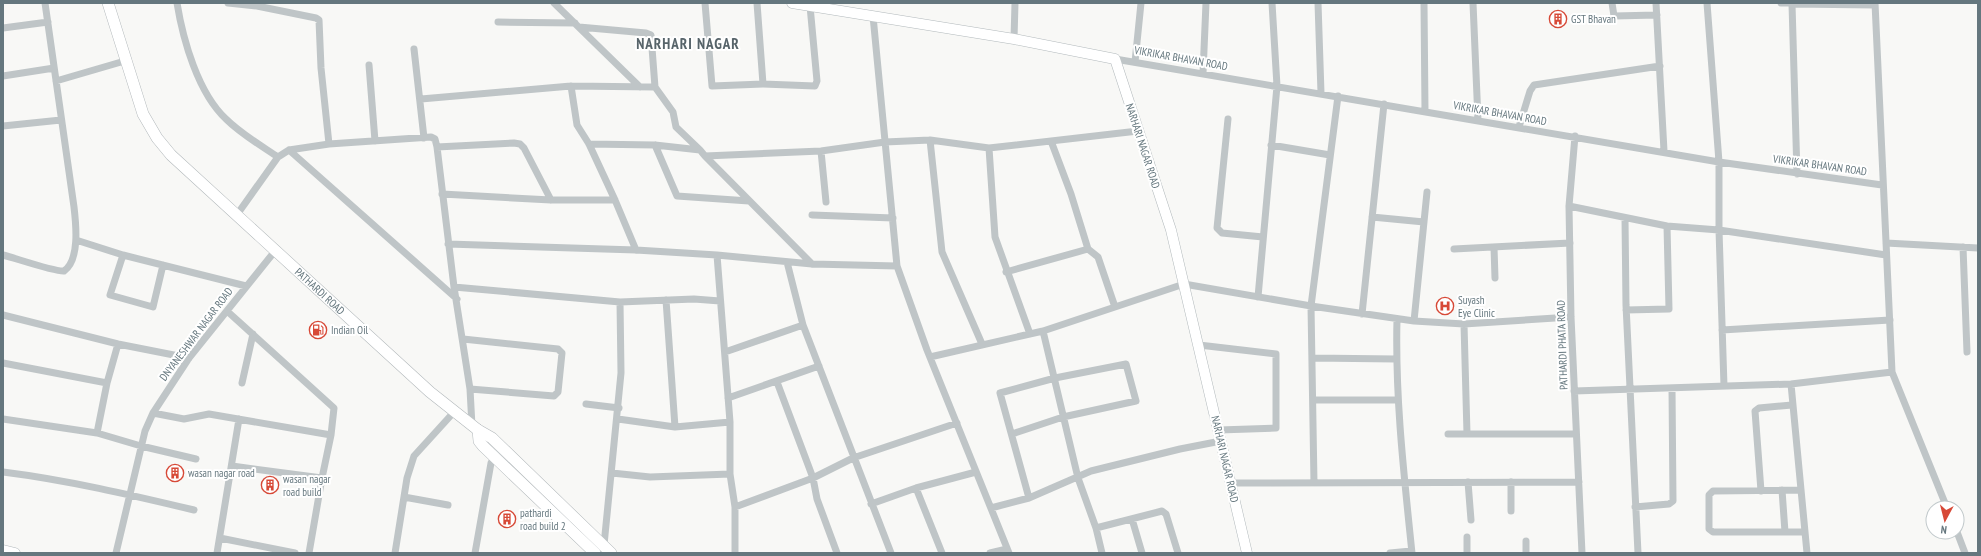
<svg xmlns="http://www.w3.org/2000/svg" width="1981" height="556" font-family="'PT Sans Narrow',sans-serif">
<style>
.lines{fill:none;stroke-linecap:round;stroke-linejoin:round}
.secondary-casing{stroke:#b2b9bc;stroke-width:11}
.primary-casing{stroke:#b1b7ba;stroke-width:12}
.street{stroke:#bfc5c7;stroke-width:7}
.secondary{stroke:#fff;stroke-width:10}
.primary{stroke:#fff;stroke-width:11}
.labels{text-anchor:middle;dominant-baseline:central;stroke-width:4;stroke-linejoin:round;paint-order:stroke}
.poi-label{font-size:11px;fill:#65777e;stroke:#fff;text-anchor:start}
.street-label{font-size:11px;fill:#65777e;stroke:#fff}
.district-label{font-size:15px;font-weight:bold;letter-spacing:1px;fill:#57646a;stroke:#fff}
</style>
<rect width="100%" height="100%" fill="#f8f8f6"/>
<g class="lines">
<defs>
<path id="secondary" d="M792,3L1014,39L1115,59L1171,230L1247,553
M3,550L15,553"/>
<g id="primary">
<path id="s1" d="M108,3L143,114L157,138L171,155L430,392L478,430L492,438L611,553"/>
<path d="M478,430L479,441L483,446L595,553"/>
</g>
</defs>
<use href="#secondary" class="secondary-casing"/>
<use href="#primary" class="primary-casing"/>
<path class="street" d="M177,3C183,40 198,93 226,119C241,134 260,145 278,157
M228,3L257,6L316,18L319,20L321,68L329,144
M554,3L640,87
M705,3L712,86L763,84L815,86L817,81L810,6
M757,3L763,84
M1318,3L1321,93
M1424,3L1425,111
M1473,3L1478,120
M1612,3L1614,16L1657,15
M1656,3L1664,151
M1707,3L1719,162V230L1724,386
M1781,3H1792
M1875,3L1892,372L1947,508
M873,16L897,266L927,350L1009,553
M498,22L575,23
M579,27L646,33L651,35L655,87L673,112L676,127L700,150
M3,28L48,22
M1014,39L1015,3
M414,49L424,138
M1115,59L1719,162L1882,185
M1135,62L1141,3
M369,65L375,141
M1203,73L1206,3
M3,76L54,68
M56,81L128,60
M571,86L577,125L589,144L615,200L636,250
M421,99L571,86L655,87
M1228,119L1217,228L1222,233L1263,237
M3,126L61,120
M1519,127L1530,91L1534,85L1660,66
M1575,136L1569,206L1571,317L1582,553
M930,140L942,252L982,344
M589,144L655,145L700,150L705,156L821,151L885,142L930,140L989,148L1138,131
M655,145L677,196L749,201
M1271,145L1330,155
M437,147L514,143L520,144L524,148L551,200
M989,148L995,237L1030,334
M289,150L457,299
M821,151L826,202
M705,156L812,264
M1797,174L1792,4L1875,5
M442,194L551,200H615
M1569,206L1667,226L1719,230L1886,255
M812,215L893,218
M236,216L278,157L289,150L329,144L431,137L435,139L437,147L454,287L470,389L472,426
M1372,217L1424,222
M1625,218L1626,305L1638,553
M76,240L123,255L246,286
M1886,243L1978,248
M448,244L636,250L717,255L812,264L897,266
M1494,247L1495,278
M1963,247L1967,352
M1088,249L1098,257L1115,307
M1454,249L1570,243
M3,255C15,258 55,272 64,271C80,260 76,224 74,207L45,3
M123,255L110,295L153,307L163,265
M717,255L730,422V474L735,507V553
M787,262L803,325L891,553
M1006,272L1088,249L1071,194L1051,141
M454,287L620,302L694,299L720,301
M1258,297L1277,86L1272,3
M666,300L675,427
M1626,310L1669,309L1667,226
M227,311L334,408L331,435L322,478L309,553
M1362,314L1384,104
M3,315L118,344L189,358
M1397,319C1395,397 1404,475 1412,553
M1414,321L1427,192
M1464,324L1467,434H1576
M1722,330L1890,320
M1043,331L1078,478L1096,528L1102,553
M463,339L558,349L562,353L558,392L554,396L470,389
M1199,345L1276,354V428L1219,430
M725,352L803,325
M930,357L1043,331L1184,284L1311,306L1414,321L1464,324L1571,317
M1312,358L1396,359
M3,363L107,383
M777,382L813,478L817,499L837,553
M242,383L253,334
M1791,384L1807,553
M1574,391L1791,384L1892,372
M728,398L819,366
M1313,400H1398
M586,404L619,408
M153,413L184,419L209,414L331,435
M3,419L97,433L141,446L196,459
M618,419L675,427L730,422
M97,433L107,383L118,344
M1012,434L1063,417L1136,401L1126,364L1055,378L1000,393L1029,498
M1448,434H1467
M232,466L322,478
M3,472C67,480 131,495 194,510
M612,473L650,477L730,474
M1468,482L1471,520
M1231,483L1579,482
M1314,483L1311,306L1338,96
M916,488L942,553
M1782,490L1785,532
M1801,490L1713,491L1709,495V529L1713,532H1805
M1761,491L1755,411L1759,408L1792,405
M404,497L448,505
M871,504L916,488L976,472
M735,507L813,478L853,458L957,423
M1635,507L1669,504L1673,501L1672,388
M991,508L1029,498L1091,471L1180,449L1221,441
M1511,511V482
M1132,519L1142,553
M1096,528L1162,511L1166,514L1178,553
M1957,532L1965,553
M1467,537V553
M220,538L295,553
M1526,541V553
M116,553L145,431L153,413L189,358L275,251
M217,553L239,419
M395,553L407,478L414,456L454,412
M475,553L491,463L496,454
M601,553L604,545L621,373L620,302
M990,553L1007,549
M1390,553L1411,551"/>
<use href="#secondary" class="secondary"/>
<use href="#primary" class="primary"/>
</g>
<defs>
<symbol id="building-ring" viewBox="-11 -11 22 22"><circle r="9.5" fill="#fff" stroke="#d74937" stroke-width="1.5"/><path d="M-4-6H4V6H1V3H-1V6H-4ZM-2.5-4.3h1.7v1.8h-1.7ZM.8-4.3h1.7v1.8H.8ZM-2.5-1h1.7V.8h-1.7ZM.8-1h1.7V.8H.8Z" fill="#d74937"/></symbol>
<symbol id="hospital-ring" viewBox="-11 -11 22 22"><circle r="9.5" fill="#fff" stroke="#d74937" stroke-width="1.5"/><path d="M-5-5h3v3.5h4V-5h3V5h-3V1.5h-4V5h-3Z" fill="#d74937"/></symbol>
<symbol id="fuel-ring" viewBox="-11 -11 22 22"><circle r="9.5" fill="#fff" stroke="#d74937" stroke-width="1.5"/><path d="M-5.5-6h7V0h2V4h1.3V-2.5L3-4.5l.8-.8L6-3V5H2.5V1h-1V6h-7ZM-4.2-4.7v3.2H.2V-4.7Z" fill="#d74937"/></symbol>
</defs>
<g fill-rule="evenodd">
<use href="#building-ring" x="1548" y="9" width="20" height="20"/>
<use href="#hospital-ring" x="1435" y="296" width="20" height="20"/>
<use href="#fuel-ring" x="308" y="320" width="20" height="20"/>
<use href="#building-ring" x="165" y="463" width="20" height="20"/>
<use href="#building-ring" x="260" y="475" width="20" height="20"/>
<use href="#building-ring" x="497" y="509" width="20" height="20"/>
</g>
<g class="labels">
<g class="poi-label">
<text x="1571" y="19">GST Bhavan</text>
<text x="1458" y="300">Suyash<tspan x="1458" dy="13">Eye Clinic</tspan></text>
<text x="331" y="330">Indian Oil</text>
<text x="188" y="473">wasan nagar road</text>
<text x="283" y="479">wasan nagar<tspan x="283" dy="13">road build</tspan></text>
<text x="520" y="513">pathardi<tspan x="520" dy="13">road build 2</tspan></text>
</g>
<g class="street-label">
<text transform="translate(1181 58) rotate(10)">VIKRIKAR BHAVAN ROAD</text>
<text transform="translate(1500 113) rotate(10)">VIKRIKAR BHAVAN ROAD</text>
<text transform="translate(1143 146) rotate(72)">NARHARI NAGAR ROAD</text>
<text transform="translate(1820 165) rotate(8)">VIKRIKAR BHAVAN ROAD</text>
<text stroke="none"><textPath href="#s1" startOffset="368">PATHARDI ROAD</textPath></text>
<text transform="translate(196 334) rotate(-53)">DNYANESHWAR NAGAR ROAD</text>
<text transform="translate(1562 345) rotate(-92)">PATHARDI PHATA ROAD</text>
<text transform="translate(1225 459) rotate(77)">NARHARI NAGAR ROAD</text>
</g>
<g class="district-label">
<text x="688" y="43">NARHARI NAGAR</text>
</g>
</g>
<rect width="1981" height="556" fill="none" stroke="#65777e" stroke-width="8"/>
<g transform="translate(1945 520) rotate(187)"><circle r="19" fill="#ffffff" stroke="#c1c9cb"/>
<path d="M0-3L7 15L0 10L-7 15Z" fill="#d74937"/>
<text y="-6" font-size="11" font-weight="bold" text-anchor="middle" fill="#65777e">N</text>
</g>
</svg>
